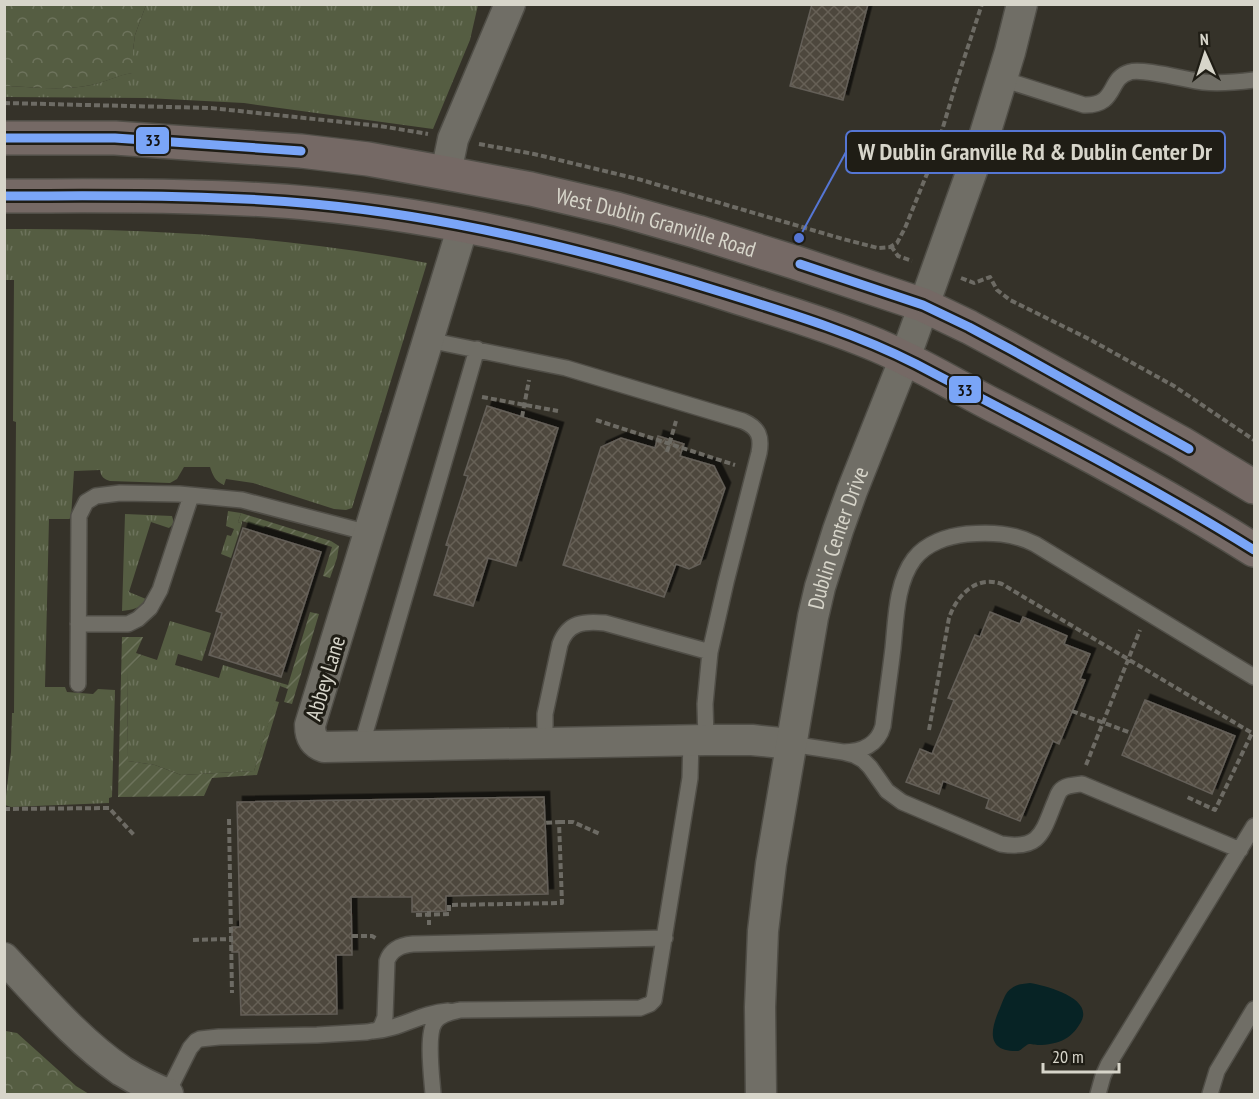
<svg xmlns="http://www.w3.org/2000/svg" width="1259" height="1099" font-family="'PT Sans Narrow',sans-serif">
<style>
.grass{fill:url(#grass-tufts)}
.forest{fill:url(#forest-crowns)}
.garden{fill:url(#garden-furrows)}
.water{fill:#072325}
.building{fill:url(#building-cross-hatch);stroke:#645f58;stroke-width:1.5;filter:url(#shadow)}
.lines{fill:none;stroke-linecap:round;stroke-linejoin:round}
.lane-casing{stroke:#504e47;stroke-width:18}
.street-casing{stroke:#504e47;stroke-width:33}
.primary-casing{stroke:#504e47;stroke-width:36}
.path{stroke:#6d6b64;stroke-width:4;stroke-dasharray:6 3;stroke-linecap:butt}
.lane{stroke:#706e66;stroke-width:15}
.street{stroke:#706e66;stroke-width:30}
.primary{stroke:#756965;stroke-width:33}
.bus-1-casing{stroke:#1f1d15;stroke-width:14}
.bus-1{stroke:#7aa5f7;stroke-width:9}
.labels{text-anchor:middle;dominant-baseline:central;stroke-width:6;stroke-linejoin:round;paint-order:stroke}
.street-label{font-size:22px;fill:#d7d5ca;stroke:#1f1d15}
.leader{fill:none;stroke:#5576d4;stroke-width:2}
.callout-dot{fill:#5576d4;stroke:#1f1d15;stroke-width:2}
.callout{fill:#1f1d15;stroke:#5576d4;stroke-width:2}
.callout-label{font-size:24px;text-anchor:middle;font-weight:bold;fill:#d7d5ca}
.line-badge{stroke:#1f1d15;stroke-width:2}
.pale-badge-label{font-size:16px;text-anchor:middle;font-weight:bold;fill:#111}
</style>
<defs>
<pattern id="grass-tufts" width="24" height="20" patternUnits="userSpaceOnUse" patternTransform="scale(1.5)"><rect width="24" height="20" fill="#555d42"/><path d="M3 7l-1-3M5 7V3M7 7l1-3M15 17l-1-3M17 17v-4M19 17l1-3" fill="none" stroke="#6d735c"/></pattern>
<pattern id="forest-crowns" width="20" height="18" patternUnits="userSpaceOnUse" patternTransform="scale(1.5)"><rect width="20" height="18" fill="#555d42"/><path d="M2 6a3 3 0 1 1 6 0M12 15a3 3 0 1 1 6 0" fill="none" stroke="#6d735c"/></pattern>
<pattern id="garden-furrows" width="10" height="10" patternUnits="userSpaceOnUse" patternTransform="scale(1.5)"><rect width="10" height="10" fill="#555d42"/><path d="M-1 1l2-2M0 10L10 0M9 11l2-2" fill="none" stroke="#6d735c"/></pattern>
<pattern id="building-cross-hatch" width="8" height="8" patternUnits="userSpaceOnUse" patternTransform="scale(1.5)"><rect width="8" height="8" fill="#4d463c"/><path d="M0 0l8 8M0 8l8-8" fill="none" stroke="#666057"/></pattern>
<filter id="shadow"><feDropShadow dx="5.5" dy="-5.5" stdDeviation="0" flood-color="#0009"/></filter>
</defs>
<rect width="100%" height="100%" fill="#353229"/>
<path class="grass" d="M146,5H478L470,40L433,129L244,103L146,98L5,97V86C32,87 64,91 91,85C105,82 118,75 132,73L133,50L135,35Z
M5,229C146,228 287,236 427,263L352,508L346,510L334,509L253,483L226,479L224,485C215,481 213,476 210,467H184L177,479L170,483L110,481C104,479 101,477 100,470L74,471L71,518L69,519H49L45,687H65L67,692L93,694L98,689L115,690L112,797L109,798V803L11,807L5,805L11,752L12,713H14L16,422L13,421L14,280H5Z
M228,511L241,513L238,522L242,524L231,558L221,554L227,535L231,536L234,529L226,526Z
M125,514L172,516C174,522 174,524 169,528L151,522L129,592L146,599C143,608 131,610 122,611Z
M170,621L211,633L202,661L178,654L175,665L219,678L223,665L281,683L254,771L181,775L155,765L128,761L127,669L142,655L157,660Z"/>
<path class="forest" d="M5,4L146,5L135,35L133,50V73C118,75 106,82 91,85C65,91 32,87 5,86Z
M5,1031L17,1033L76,1086L89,1094H5Z"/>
<path class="garden" d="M241,513L331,541L339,546L337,558L330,578L323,576L332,547L265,526L264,528L242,521V524L238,522Z
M310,612L319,614L292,704L284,702L288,689L280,686L281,683L288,685Z
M122,637H143L136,653L142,655L127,670L128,761L155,765L181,775L254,771L275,701L279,702L257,775L212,778L204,796L118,797Z"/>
<path class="water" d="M1030,983C1047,986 1094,998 1081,1022C1077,1029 1072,1035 1065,1039C1058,1043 1047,1045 1038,1045C1037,1045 1030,1044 1029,1044C1025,1045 1022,1050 1018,1051C986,1052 990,1030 1000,1008C1003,1001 1005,992 1012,988C1017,984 1023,984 1030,983Z"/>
<path class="building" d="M812,4H868L843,100L790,86Z
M487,406L558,428L516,566L488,558L473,606L434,595L449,546L446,545L468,476L464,475Z
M658,436L684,444L680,456L714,466L725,488L700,564L689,569L676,564L664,597L563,565L601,447L621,438L655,448Z
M243,528L321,552L281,677L209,655L222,613L216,611Z
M990,612L1020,624L1023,617L1067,636L1064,644L1090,654L1080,679L1085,680L1059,744L1053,741L1020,821L986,808L989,799L943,781L939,794L906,782L920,749L932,754L954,700L948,698L975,635L980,637Z
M1145,700L1235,736L1212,794L1122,755Z
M544,797L548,894L446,896V911L412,912V897H351L352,955H336L337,1014L241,1015L239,952H232V927H240L237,802Z"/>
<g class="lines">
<defs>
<path id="lane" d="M1002,79L1084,105C1118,106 1107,78 1130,72C1142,68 1187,80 1203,82C1220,84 1238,82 1254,80
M428,340L566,368L743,421C759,428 762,437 759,453L726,582L710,652L705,704L706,740
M78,624H128L138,619L150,608L160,590L191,496
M78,684L79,516L86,502L96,496L120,493L179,494L242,500L369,533
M545,743V714L560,644C568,622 584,621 605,623L710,652
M791,744L843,752L854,755L863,760L870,767L887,791L902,802L1001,844C1039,850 1042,834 1054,804C1056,800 1057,795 1060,791C1065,785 1074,785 1082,784L1240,850
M361,747L477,349
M843,752C861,752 878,745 883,726C886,700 890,674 893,648C896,619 896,583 914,559C926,543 948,536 967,534C991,532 1013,533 1035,544L1254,677
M373,1031C401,1029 420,1013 448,1011
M167,1094L190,1048L196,1041L200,1039L219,1037L317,1035L367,1032L377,1030L381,1027L385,1017L387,961C391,949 401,945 413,944L665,938
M433,1094C432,1079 426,1034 435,1022C440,1014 451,1012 460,1010L640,1008L650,1004L654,1000L690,778L691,740
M1098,1094L1103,1076L1108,1065L1254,826
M1210,1094L1217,1071L1254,1009"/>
<g id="street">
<path d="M446,173L453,139L510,4"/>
<path d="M463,226L310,725C310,736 313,743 324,747L706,740H752L791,744"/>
<path d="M4,958C41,997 78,1041 122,1071C137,1080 152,1088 168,1094"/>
<path id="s1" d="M761,1094L760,1007L763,931L771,864L813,617L820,587L838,530L852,491L905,358L984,137L1010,52L1022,4"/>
</g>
<g id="primary">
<path id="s2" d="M4,138H115L301,151L368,159L446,173L531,189L617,209L698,232L794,262L923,305L969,327L1010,349L1181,443L1254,487"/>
<path d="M4,196C109,196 213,194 316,204C459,218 601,253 737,297C781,311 826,324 869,342C912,359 952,384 993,405C1082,450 1170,497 1254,550"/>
</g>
</defs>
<use href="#lane" class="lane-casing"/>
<use href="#street" class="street-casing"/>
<use href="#primary" class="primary-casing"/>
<path class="path" d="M4,103L211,108L380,126L428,134
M479,144L534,154L638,179L843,239L878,248L890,247L897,243L905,228L935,154L957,80L982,4
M891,246L898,256L912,261
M961,278L974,283L990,277L997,290L1010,300L1089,339L1174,386L1254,440
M482,397L558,411
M522,417L529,380
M596,420L735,465
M667,452L676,421
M1072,711L1131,733
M929,730L949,618C957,595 976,575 1002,584L1252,733L1215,810L1185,796
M1086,765L1140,630
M4,809L109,808L134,835
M229,819L232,993
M559,822H573L600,834
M429,911V925
M416,915L449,914V905L562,903L559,822L544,823
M352,936H372L377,939
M193,940L231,939"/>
<use href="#lane" class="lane"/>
<use href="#street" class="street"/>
<use href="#primary" class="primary"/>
<defs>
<path id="bus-1" d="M4,138H115L301,151
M4,196C108,196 211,194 314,204C452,217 587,250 718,291C785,312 853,332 916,364C1030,424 1145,482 1254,550
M800,264L923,305L969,327L1010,349L1189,449"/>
</defs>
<use href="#bus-1" class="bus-1-casing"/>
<use href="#bus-1" class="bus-1"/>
</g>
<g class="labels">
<g class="street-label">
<text stroke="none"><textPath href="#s2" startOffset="660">West Dublin Granville Road</textPath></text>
<text stroke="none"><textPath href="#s1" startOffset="564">Dublin Center Drive</textPath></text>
<text transform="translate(325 678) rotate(-73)">Abbey Lane</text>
</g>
</g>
<path class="leader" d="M799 238L846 152"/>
<circle class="callout-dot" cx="799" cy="238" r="6"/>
<rect class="callout" x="846" y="131" width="379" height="42" rx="6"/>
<g class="callout-label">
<text x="1035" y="160">W Dublin Granville Rd &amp; Dublin Center Dr</text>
</g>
<g class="line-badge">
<rect x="135" y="126" width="35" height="29" rx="6" fill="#7aa5f7"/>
<rect x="948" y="375" width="34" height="29" rx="6" fill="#7aa5f7"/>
</g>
<g class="pale-badge-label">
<text x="153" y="146">33</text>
<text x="965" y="396">33</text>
</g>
<rect width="1259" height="1099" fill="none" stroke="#d7d5ca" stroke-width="12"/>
<g transform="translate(1205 54) rotate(357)" stroke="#1f1d15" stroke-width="4.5" paint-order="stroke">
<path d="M0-4.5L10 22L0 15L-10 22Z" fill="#d7d5ca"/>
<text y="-9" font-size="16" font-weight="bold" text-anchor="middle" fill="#d7d5ca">N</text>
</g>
<path d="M1043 1063v9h76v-9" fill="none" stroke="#d7d5ca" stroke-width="3"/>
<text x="1052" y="1063" font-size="18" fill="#d7d5ca" stroke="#1f1d15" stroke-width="4.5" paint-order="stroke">20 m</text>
</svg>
